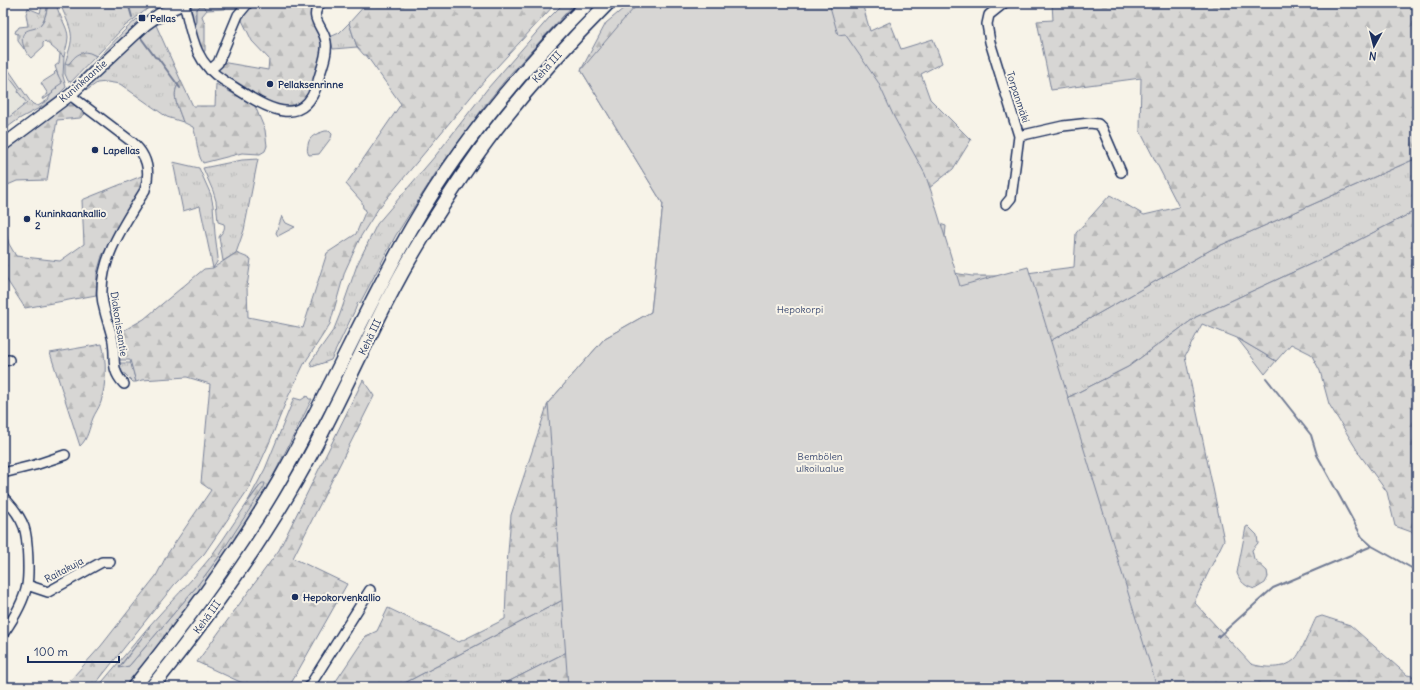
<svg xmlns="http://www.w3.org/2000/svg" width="1420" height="690" font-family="Delius,sans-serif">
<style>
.built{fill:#e6e5de}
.grass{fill:url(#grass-tufts);stroke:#798299}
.forest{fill:url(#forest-firs);stroke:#798299}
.park{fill:#d7d6d4;stroke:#798299}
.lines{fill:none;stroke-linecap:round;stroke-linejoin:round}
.stream{stroke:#727c95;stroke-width:2}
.minor-casing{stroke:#1b2f5e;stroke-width:12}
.major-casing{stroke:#1b2f5e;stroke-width:14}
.highway-casing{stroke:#1b2f5e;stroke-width:16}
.minor{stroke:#f7f3e8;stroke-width:9}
.major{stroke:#f7f3e8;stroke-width:11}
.highway{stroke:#f7f3e8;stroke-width:13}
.poi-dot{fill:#1b2f5e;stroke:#f7f3e8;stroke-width:1.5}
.labels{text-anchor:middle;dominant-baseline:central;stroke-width:4;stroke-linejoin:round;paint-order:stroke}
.poi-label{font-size:10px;font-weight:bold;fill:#1b2f5e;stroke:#f7f3e8;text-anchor:start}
.street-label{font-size:10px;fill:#1b2f5e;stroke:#f7f3e8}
.park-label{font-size:10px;fill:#415076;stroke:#f7f3e8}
</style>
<defs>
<pattern id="grass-tufts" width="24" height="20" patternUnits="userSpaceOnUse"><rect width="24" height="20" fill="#d7d6d4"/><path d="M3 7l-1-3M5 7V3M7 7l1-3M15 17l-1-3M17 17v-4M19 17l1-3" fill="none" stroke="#b8b8b8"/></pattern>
<pattern id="forest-firs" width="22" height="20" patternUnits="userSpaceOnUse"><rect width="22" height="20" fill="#d7d6d4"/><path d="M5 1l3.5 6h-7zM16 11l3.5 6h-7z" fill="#b8b8b8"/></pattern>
</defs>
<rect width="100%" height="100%" fill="#f7f3e8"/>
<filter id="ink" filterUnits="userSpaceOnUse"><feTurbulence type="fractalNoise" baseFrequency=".025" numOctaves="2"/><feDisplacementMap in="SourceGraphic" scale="8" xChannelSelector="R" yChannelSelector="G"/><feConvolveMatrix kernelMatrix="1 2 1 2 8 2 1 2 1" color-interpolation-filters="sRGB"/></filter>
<g filter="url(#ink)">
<path class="built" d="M3,66L37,110L18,120L3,131Z"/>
<path class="grass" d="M43,3H48C45,20 43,28 25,32L23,38L24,49L18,41V34L15,33L16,30H17L19,27L28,26L26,14L28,8L40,13Z
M60,3H155L125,26L96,56C85,50 76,54 69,64H65C67,55 73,43 71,33C70,25 63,12 60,3Z
M194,3H230L225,9L207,10L205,8L195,14L196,22L194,26L192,27L189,11H191L192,5Z
M564,3H575L511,73L486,104L437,171L396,235L360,303L358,302L355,310L331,360L312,367L310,363L334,329L340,314L357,265L377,224L436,155L488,88L549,18Z
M171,11L173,18L156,25L181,81C169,93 179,109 183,122L167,117L120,84L107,82L97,83L87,90L85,88L123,48Z
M137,19L140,22L133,30L74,88L71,86L126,29Z
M349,23L357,47L333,49L330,37L339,33Z
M60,54L64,57L63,76L66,87C50,105 38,108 19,119C13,123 8,127 3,131V122L27,103L18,92L19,90L3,69V60L5,58L6,59L8,69L30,101L33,104L38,106L48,100L52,92L56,87L58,75L55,66L59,63Z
M1417,158V210L1326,257L1196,317L1128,367L498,687H397L978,382L1212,249Z
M258,159L244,230L236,253L223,261L219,237C221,233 226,230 224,224L218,222L216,201L213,191L203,168L242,160Z
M173,162L199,168L211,195L213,205L215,234L218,258L217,262L213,268L200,206L183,211Z
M1237,338L1276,361L1265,374Z
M117,363H131L136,382H133L125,374L119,372Z
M307,396L309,399H312L265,492L241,531L177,622L126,687H98L150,625L148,630L119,667L129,666L197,586L218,558L262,483L248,501L265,469L294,398L301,400Z"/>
<path class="forest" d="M48,3H56C58,15 68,27 68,37C68,44 65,50 64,57L45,41L43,43V47L31,58C26,54 18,38 25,32C29,28 37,30 41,24C46,18 47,10 48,3Z
M251,3H317C303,20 319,23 322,39C326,52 312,93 302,103C298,106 290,108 285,109L243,90L218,71L221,62L268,70L269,59L252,41L240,16Z
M367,3H556L484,81L378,209L361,236L345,271L330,324L304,364L287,399L268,446L249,488L204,554L174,585L93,687H64L101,646L156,576L168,553L211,490L201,483L210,384L187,377L142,380L136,382L130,360H118L114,336L144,319L204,269L213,268L236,253L251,259L247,287L248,317L303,328L327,253L356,234L366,210L363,208L362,202L346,184L401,104L366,55H364L357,47L349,23Z
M630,3H862L870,31L890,22L901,49L933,39L942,63L921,74L930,99L971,140L953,169L923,193L934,222L946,226L942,271L972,276H1003L1074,267L1076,233L1110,195L1144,215L1179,207L1140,131L1141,78L1051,90L1037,21L1053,20L1052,3H1417V158L1212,249L978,382L397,687H332L366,636L377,631L388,608L459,642L505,619L507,565L511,515L548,403L605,338L651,312L663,204L581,70L606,23Z
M200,6H203L207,10L202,16L205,24V51L200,53L192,27L194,26L196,22V10Z
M85,52L90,53L96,56L71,82L68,81L65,74V64H69C74,57 77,54 85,52Z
M181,81L193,106H215L216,84L255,106L265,130L267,146L265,151L260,154L242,153L203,163C196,153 198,140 193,127L183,122C179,109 169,93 181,81Z
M63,104L66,105H74L85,114L80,118L57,120L47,180L17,181L3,187V147Z
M144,175L143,183L139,191L102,256L97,273L96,295L25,308L3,274V222L9,244L16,256L60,261L84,244L82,200Z
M1417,210V534L1395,526L1387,492L1360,455L1329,404L1320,371L1311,354L1291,344L1276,361L1237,338L1202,324L1185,356L1224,540L1194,602L1251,664C1264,668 1284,670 1295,659C1300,655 1312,626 1316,618L1322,616L1350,625L1407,675L1417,677V687H498L1128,367L1196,317L1326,257Z
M102,344C107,361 106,384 101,402C99,408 95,413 93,418C89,428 88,439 80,446L50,353Z
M363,380L374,396L293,558L347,584L289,687H251L197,662L279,550Z
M262,483H265L264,487L218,558L197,586L129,666L119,668L148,630L150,625C169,603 191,582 209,559C228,534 243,507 262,483Z
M1248,526L1257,535L1258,543L1252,550L1254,559L1267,571L1268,577L1265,583L1255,589C1246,587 1240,582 1237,573L1246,527Z"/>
<path class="park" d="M639,3H829L838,35L845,34L878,82L894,117L925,174L931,191L960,286L1028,267L1157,687H568L548,403L605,338L651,312L663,204L581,70L625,18Z
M56,71L62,83L56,87L57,88L52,92L53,93L43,100L42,98L48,94L41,83L55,74L54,73Z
M325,131H329L332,134L331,138L319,154L309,155C307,152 307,149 308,145C309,136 316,134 325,131Z
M282,216L286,223L295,227L278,236L276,233Z"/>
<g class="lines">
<path class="stream" d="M128,3L132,17
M141,38L155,57L158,58L180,88
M1266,378L1311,435L1317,455L1362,537L1372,546L1417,571
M1218,637L1273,588L1372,546"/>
<defs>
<path id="minor" d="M184,3C192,34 193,61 223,80C254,99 302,139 318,81C321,69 328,54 326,42C324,26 307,18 321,3
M1004,3L989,15L987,24L990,42L1019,136L1011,198L1006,204
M210,70L218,63L238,15L248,3
M70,95L132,142C147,155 151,170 145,190C126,222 100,257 102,296C103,311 110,326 113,341C116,360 110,369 124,384
M1019,136L1063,126L1090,123L1098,124L1102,128L1121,172
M3,361L9,360
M3,473L35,465L65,455
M3,497C11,505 20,516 24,527C28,538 29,573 27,585C24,601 12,621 3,634
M27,585L48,592L102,562H110
M309,687L370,590"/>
<path id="major" d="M3,145L70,95L146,24L160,14L185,3"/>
<path id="highway" d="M134,687C187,621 237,554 279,481C327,398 364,310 412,227C459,145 521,70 588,3
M152,687C205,621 255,553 297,479C342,402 374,317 421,240C444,203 468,165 495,130C530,85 568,43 608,3"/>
</defs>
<use href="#minor" class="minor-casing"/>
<use href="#major" class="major-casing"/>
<use href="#highway" class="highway-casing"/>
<use href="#minor" class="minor"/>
<use href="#major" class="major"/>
<use href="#highway" class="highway"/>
</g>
</g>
<g class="poi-dot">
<rect x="138" y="14" width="8" height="8" rx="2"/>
<circle cx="270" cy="84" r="4"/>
<circle cx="95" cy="150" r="4"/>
<circle cx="27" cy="219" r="4"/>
<circle cx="295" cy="597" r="4"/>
</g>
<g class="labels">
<g class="poi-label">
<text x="150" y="18">Pellas</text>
<text x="278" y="84">Pellaksenrinne</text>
<text x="103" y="150">Lapellas</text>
<text x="35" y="213">Kuninkaankallio<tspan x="35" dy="12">2</tspan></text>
<text x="303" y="597">Hepokorvenkallio</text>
</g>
<g class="street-label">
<text transform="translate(547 67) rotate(-48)">Kehä III</text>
<text transform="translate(83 81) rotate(-41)">Kuninkaantie</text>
<text transform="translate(1018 97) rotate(72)">Torpanmäki</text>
<text transform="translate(119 324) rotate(81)">Diakonissantie</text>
<text transform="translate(370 337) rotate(-64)">Kehä III</text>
<text transform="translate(64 570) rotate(-28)">Raitakuja</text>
<text transform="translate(207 617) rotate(-54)">Kehä III</text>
</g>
<g class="park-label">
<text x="800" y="309">Hepokorpi</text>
<text x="820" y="456">Bembölen<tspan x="820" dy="12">ulkoilualue</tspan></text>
</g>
</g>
<rect width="1420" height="690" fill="none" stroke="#f7f3e8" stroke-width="16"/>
<rect x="8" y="8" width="1404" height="674" fill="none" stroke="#1b2f5e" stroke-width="1.5" filter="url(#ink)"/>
<g transform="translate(1374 46) rotate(187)" stroke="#f7f3e8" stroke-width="3" paint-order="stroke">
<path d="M0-3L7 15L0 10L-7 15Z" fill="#1b2f5e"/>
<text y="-6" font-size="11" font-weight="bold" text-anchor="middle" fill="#1b2f5e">N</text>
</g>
<path d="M28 656v6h91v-6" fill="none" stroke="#1b2f5e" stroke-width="2"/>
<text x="34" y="656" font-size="12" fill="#1b2f5e" stroke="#f7f3e8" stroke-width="3" paint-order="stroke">100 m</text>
</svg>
